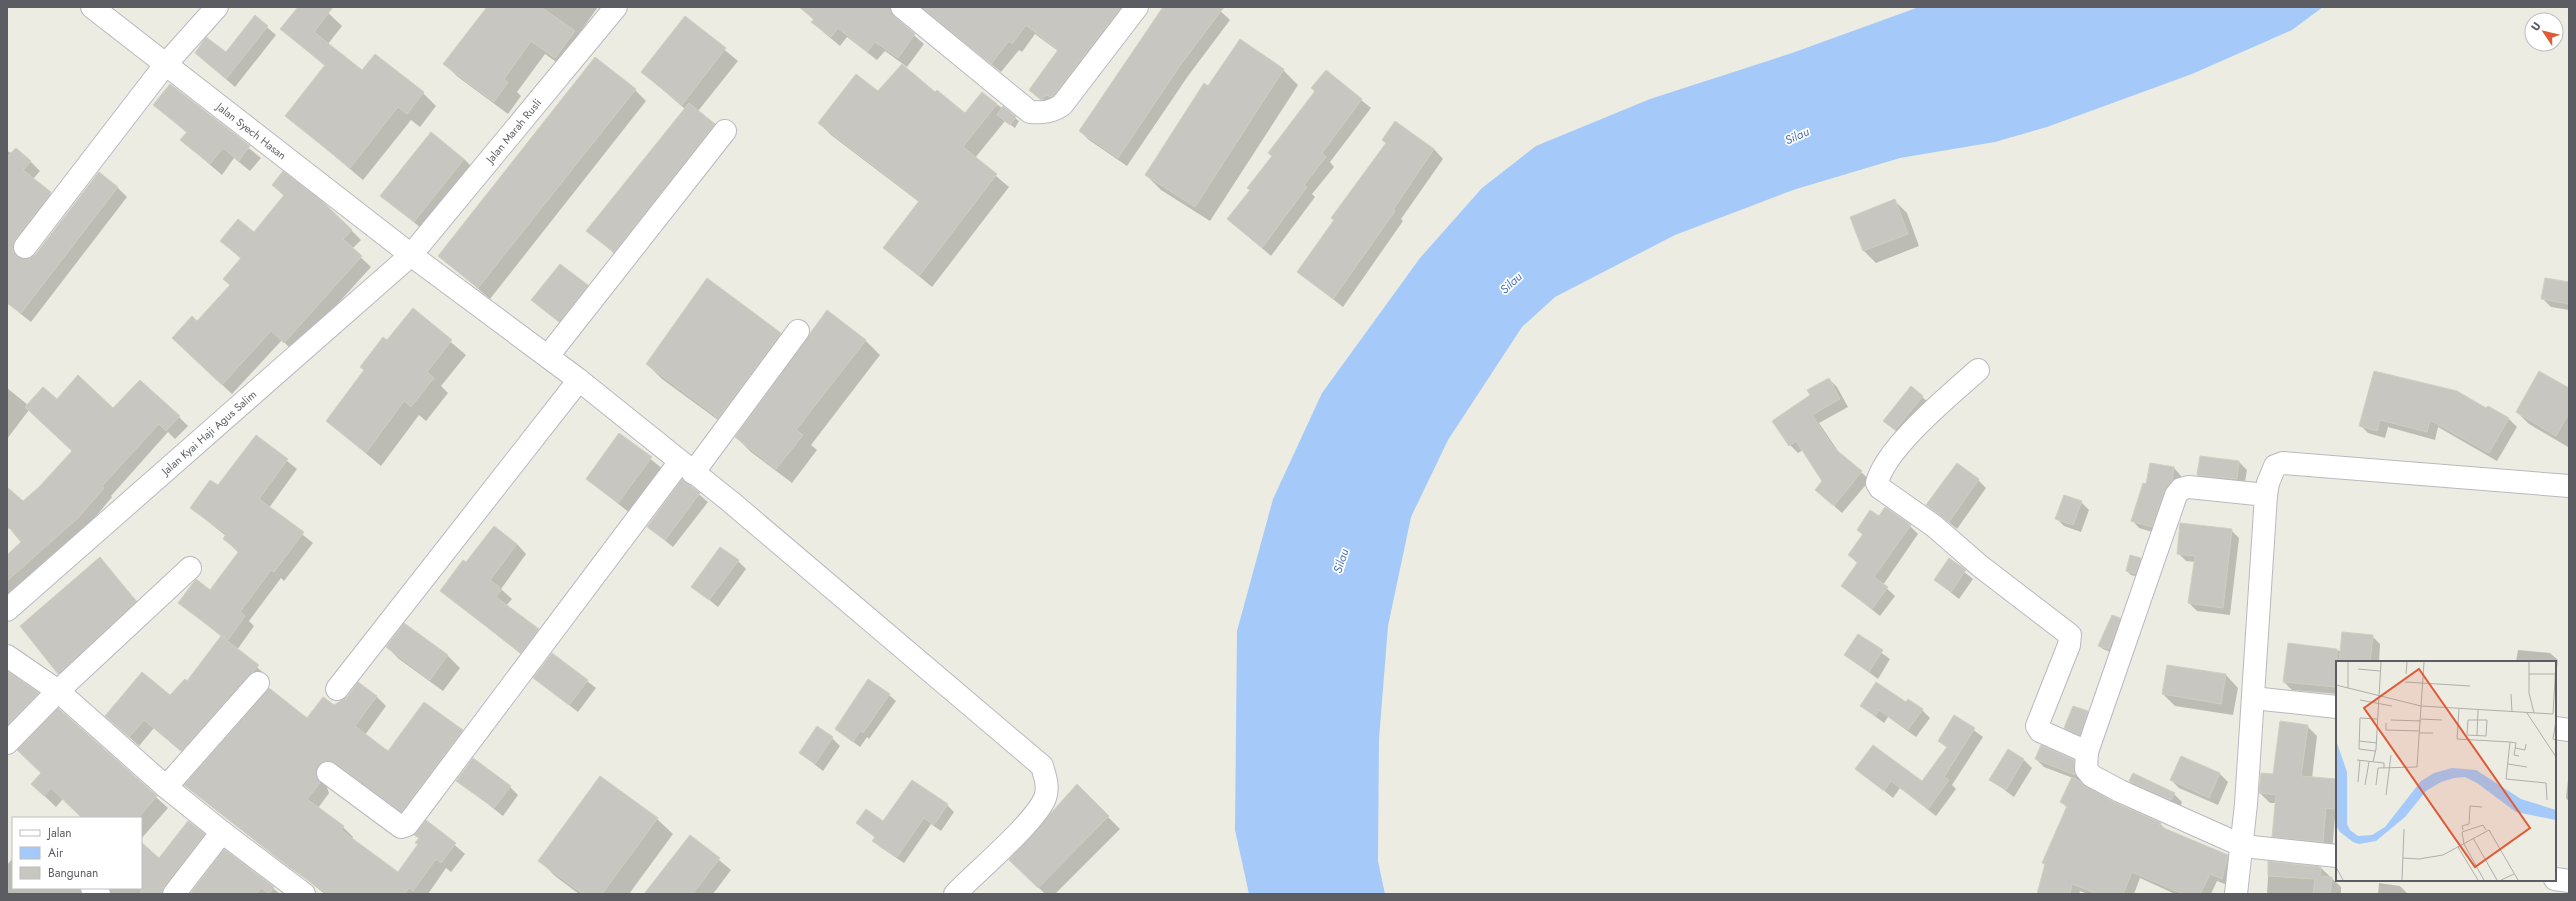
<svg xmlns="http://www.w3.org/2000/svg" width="2576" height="901" font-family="Jost,sans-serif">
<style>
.water{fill:#a5cafa}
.shadow{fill:#0003}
.building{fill:#c8c6c0;stroke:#d1cec1}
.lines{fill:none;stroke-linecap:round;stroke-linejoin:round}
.street-casing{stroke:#b8b9be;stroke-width:24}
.secondary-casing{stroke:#b8bac0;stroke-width:24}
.street{stroke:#fff;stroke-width:22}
.secondary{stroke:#fff;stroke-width:22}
.labels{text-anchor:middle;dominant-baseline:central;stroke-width:3.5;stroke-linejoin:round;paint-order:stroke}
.street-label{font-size:11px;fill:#5b5d62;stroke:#fff}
.water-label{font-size:12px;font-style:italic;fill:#4972bc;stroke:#fff}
.inset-road{fill:none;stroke:#afafab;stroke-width:1}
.view{fill:#df5a36;fill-opacity:0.15;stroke:#df5a36;stroke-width:2}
.inset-edge{fill:none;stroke:#5b5d62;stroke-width:2}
</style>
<rect width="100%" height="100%" fill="#edece2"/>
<path class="water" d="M1919,7H2323L2292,30L2192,74L2047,127L1995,142L1900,158L1793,190L1675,235L1555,297L1522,327L1448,440L1411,517L1388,626L1379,739L1378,861L1385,894H1249L1235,830L1237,631L1273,499L1322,393L1420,258L1482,188L1536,146L1650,99L1792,53Z"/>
<path class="shadow" d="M299,7H322L342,26L328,44L362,71L423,93L436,106L420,127L411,120L363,180L287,116L325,66L281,29Z
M487,7H598L578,35L587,45L569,71L545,54L517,92L521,96L508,114L458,77L444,64Z
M799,7H881L924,44L907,67L885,51L877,60L847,37L840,46L822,31L812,22L814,20Z
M919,7H1138L1053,108L1030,90L1058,51L1035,34L1022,52L1019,50L1001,72Z
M1164,7H1216L1230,20L1188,76L1127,166L1089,140L1080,131Z
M255,17L276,35L235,87L196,53H227Z
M685,17L738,61L698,111L724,134L623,261L588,231L685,109L642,72Z
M1283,70L1298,85L1210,221L1161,190L1146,175L1208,87Z
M1326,71L1371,108L1330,162L1334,167L1312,194L1315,197L1271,256L1228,219L1251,191L1316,92Z
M170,85L261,158L250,171L234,158L222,175L181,140L187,133L155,105Z
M635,90L646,101L490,299L439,256Z
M879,92L935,94L965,114L982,93L1019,121L1015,128L1005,121L975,158L1009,187L932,287L885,248L919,202L831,135L819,123Z
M1395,123L1434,149L1443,159L1401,219L1403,221L1343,307L1298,272L1387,143Z
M7,151L30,161L40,171L33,179L60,202L24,249L23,259L30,260L117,187L127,197L31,322L7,303Z
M464,159L472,167L422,229L382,195Z
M273,185L351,230L361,240L352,249L371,267L294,352L282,340L232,394L183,348L197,323L231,285L241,259L222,241L254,233L284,196Z
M1894,200L1907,213L1919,246L1876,263L1864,251Z
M2569,283V310L2551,307L2543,299Z
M587,286L599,298L572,333L533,300Z
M413,310L466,355L441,386L448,393L426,421L419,415L381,466L327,421Z
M780,334L794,348L733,431L662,379L647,364Z
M865,340L880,355L811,445L817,450L792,483L751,452L736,437Z
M2375,372L2487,410L2488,407L2509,419L2517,427L2497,461L2438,427L2435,440L2388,427L2385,438L2368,433L2360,425Z
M1829,379L1837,387L1848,407L1819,423L1840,454L1870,480L1842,513L1816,490L1824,481L1803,450L1798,453L1790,445L1811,395Z
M1911,387L1931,405L1904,438L1884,421Z
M7,388L28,405L57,401L179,417L188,426L175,439L168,432L111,496L112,497L87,527L7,598V557L23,542L10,527L7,530V488L23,502L40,488L73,451L29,410L7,439Z
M2569,389V445L2568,447L2529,424L2517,412Z
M620,434L664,470L631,514L587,479Z
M256,436L297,469L269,508L313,543L284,581L281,578L249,621L254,626L237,650L267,676L191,760L154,728L139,746L116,725L170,697L187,682L222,637L179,603L210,591L239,553L224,539L226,536L191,508L218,487Z
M2239,462L2247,470L2244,487L2206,483L2198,475Z
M2151,464L2174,468L2181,476L2179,488L2159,534L2139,528L2132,520L2147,485Z
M1978,480L1986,488L1957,529L1928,505Z
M683,481L708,502L673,547L648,527Z
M2081,502L2089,510L2081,532L2064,526L2056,518Z
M1879,518L1910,526L1918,534L1883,585L1895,596L1880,616L1842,586L1858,564L1849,555L1863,535L1858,530Z
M2231,530L2239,538L2230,615L2197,611L2189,603L2195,562L2186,561L2178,553Z
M517,544L526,554L501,589L512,599L506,606L548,640L531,662L441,591L467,564Z
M99,558L148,614L71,685L59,673Z
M2140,559L2144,563L2139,577L2131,575L2127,571Z
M1949,560L1973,579L1959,599L1935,580Z
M738,561L746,569L718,607L692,586Z
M2120,618L2124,622L2113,653L2103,649L2099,646L2104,632L2107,633Z
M405,624L448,656L460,668L443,691L399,659L387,647Z
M1858,636L1890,659L1878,679L1845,655Z
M2372,636L2380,644L2379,662H2337V694L2292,690L2284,682L2289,644L2341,651Z
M2518,650L2550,653L2558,660L2555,683V662H2516Z
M552,654L596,688L578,712L534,678Z
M7,672L38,694L49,704L7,740Z
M2226,675L2238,688L2233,715L2175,706L2163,694Z
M889,695L896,701L869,739L867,737L860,747L836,729Z
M376,696L386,706L365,735L389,752L462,731L472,741L412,821L346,772L334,771L325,782L329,793L318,808L343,827L353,837L352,839L398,873L419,845L427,821L465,854L451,872L446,868L428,894H325L185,785L334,706Z
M1906,703L1922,710L1930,718L1916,737L1888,717L1884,723L1861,706Z
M59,710L168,808L141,839V818H83L63,799L56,807L32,784L42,773Z
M2087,712L2095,720L2088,742L2074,736L2066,728Z
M1955,716L1983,737L1952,785L1956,789L1936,816L1900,788L1893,798L1857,769L1922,782L1947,748L1939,740Z
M2307,726L2317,736L2312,778L2337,780V818H2335L2332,851L2283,846L2273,836L2276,803H2270L2260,793Z
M832,738L840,746L823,771L800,753Z
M2181,757L2220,774L2228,782L2218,805L2179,788L2171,780Z
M2036,759L2073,761L2082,769L2083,782L2078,781L2114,803L2160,824L2167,830L2227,856L2235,864L2230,886L2217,881L2211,894H2175L2140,878L2134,894H2088L2080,891L2079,894H2038L2046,866L2043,862L2067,808L2062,802L2073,778L2044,767Z
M2024,760L2032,768L2014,797L1991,780Z
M2569,769V802L2566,798Z
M457,780L510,787L518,795L503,816Z
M2130,781L2174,794L2182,802L2180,808L2138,789Z
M1077,786L1120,829L1055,894H1045L1011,860Z
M947,805L954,812L941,831L931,824L904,863L880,847L874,841L876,838L857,823L883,822Z
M657,819L673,834L629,894H579L555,876L539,860Z
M204,835L215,846L178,894H111L109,888H141V843L159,859Z
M690,836L731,870L713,894H645Z
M224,851L273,888L280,894H191Z
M13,858V888H99L93,894H7V865Z
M2269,862L2321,868L2341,887V894H2267Z
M2379,883L2400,886L2408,894H2378Z"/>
<path class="building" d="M298,7H333L314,32L362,70L375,54L424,92L407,114L398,107L350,168L285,116L325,65L280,29Z
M487,7H541L575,31L555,58L531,41L504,79L508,82L494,102L443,64Z
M800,7H890L894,16L915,34L898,58L875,42L867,52L838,28L831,37L811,22L814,19Z
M922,7H1121L1053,96L1050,97L1047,95L1041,100L1029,90L1058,50L1026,25L1012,44L1009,41L991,64Z
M1163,7H1224L1179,67L1118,158L1079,131Z
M255,15L268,26L226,79L195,53L206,37L226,52Z
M685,16L726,48L682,105L641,72Z
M1240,39L1284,69L1195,207L1145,175L1204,83L1208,86Z
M595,57L636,89L478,288L438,256Z
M902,64L935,92L937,90L965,113L982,92L997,104L963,147L997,174L919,276L883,248L919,201L818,123L856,74L878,91Z
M1326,70L1362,99L1322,153L1326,157L1304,185L1307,187L1262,248L1227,219L1250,190L1247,188L1272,156L1268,153L1315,91L1311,88Z
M170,84L250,146L239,161L223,148L210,164L180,140L187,132L153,105Z
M689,103L715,124L614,252L586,231Z
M1003,106L1016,117L1010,125L997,115Z
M1395,121L1434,149L1393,210L1395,211L1333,299L1297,272L1334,220L1331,218L1386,143L1382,140Z
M431,132L464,159L414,222L380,196Z
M16,148L31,161L23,170L51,192L15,240L13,251L23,259L35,255L99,172L118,187L21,313L7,303V157Z
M283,171L322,201L352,230L343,239L362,256L284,343L271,331L222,385L172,338L192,316L197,321L230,285L223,279L241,258L220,241L238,219L254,232L284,195L272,185Z
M1895,199L1908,234L1863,251L1850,217Z
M560,264L588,285L559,322L531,300Z
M707,278L781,333L718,418L646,364Z
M2545,278L2569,282V304L2541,299Z
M413,308L452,340L427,372L434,378L411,407L404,401L366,453L326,421L364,370L360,367L383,337L387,340Z
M827,310L866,340L796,430L803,435L776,469L735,437Z
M2374,371L2457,391L2486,408L2488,406L2509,418L2489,453L2430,420L2427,432L2380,420L2377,431L2359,426Z
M2539,371L2569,388V413L2556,436L2516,412Z
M78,375L113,408L140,380L180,416L166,431L159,424L102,486L104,488L78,518L7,581V555L21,542L7,525V487L23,501L39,487L72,451L25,407L43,387L57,399Z
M1829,378L1840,399L1812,415L1834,448L1862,471L1834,506L1815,490L1822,481L1796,441L1789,446L1772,421L1810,395L1807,390Z
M1911,386L1923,396L1895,430L1883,421Z
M619,433L652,457L618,503L586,479Z
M256,435L288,459L259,499L304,532L274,572L271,570L240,612L245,616L228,640L178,603L196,579L210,590L239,551L223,539L226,534L190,508L210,480L218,485Z
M2200,456L2239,461L2237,479L2197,475Z
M1957,463L1979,479L1949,522L1926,505Z
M2150,463L2174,467L2172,481L2164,491L2152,527L2131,521L2143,483L2146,484Z
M682,479L700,493L665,540L647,527Z
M2064,495L2082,501L2073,525L2055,519Z
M1885,507L1911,525L1874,577L1888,587L1872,609L1841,586L1858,562L1848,555L1863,534L1857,530L1870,510L1879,516Z
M2180,523L2232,529L2223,608L2188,603L2195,556L2177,554Z
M494,526L517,544L490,580L502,589L496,597L539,629L521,653L440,591L463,560L466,562Z
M720,547L739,560L709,600L691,587Z
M2130,555L2141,558L2135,574L2126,571Z
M100,557L136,601L58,674L20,626Z
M1949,558L1966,570L1951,592L1934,580Z
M2112,615L2120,618L2109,649L2098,646Z
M404,623L448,655L430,680L386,647Z
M2342,632L2373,635L2370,662H2339Z
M1858,634L1883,650L1869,672L1844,655Z
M221,636L259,665L181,751L144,720L129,737L105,716L142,672L170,695L185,679L187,681Z
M2288,643L2337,649V687L2283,682Z
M552,653L588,680L569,705L533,678Z
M2167,665L2226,674L2221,704L2162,694Z
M7,671L39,693L7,725Z
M868,679L890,694L863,733L860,731L853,742L835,729Z
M358,682L377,696L355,726L388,751L424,702L463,730L401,812L335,763L323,761L316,771L320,783L307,799L344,826L341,830L398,872L418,844L415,843L419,838L414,835L426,820L456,843L441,863L436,859L413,891L409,888L405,894H328L289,867L184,785L269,688L307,718L323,697L334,705L347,697Z
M1876,682L1906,702L1908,699L1923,709L1908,730L1879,710L1875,716L1860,706Z
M2073,706L2088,711L2080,735L2064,728Z
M58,708L157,796L138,818H82L51,788L44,796L31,784L41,773L17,750Z
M1954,715L1975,728L1944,777L1949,780L1928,809L1891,781L1884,791L1855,769L1873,745L1922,781L1947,747L1938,741Z
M2280,721L2308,725L2301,776L2337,779L2335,809L2326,808L2323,842L2272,837L2276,795L2259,793L2261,773L2273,774Z
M817,726L833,737L815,764L799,753Z
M2041,745L2074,760L2075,775L2035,759Z
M2008,749L2024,759L2006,790L1989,780Z
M2181,756L2220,773L2209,798L2170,780Z
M473,758L511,786L494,808L456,781Z
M2133,773L2175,793L2171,800L2129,781Z
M600,776L658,818L602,894H583L538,861Z
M2072,777L2114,802L2161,823L2159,826L2166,829L2228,855L2222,879L2210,874L2200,894H2183L2132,872L2123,894H2098L2072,884L2070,894H2037L2045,864L2042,863L2067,806L2060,802Z
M912,780L948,804L934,825L924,818L897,857L872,841L875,837L856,823L866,809L883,821Z
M1077,784L1109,816L1038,888L1009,860Z
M188,821L205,834L164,886L162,894H141V842L159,858Z
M690,835L720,858L693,894H644Z
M224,849L274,887L269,894L261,888L256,894H190Z
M2268,861L2321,867L2320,876L2332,877L2330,894H2313L2315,879L2268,876Z"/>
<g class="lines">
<defs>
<g id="street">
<path id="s1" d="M92,7L411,255L579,380L731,502L1042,766C1045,776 1049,787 1045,798C1035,823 976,872 955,894"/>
<path d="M902,7L1030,112C1043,113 1052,112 1062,105L1137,7"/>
<path d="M25,247L165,65L217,7"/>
<path d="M548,356L725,131"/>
<path d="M1978,370C1951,394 1885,448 1877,483L1880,488L1934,526L1980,566L2070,635L2069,645L2037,726L2040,731L2087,752"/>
<path d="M693,473L798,331"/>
<path d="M2266,495L2189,487L2181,489L2176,495L2087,752L2086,769L2092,776L2120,791L2243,846L2337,856"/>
<path d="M7,656L58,691L166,787L222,832L304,894"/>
<path d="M337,689L579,380"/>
<path d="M2253,698L2337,707"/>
<path d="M2555,728L2569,730"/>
<path d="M7,743L58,691L190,568"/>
<path d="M328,773L401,827L407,825L679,463"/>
<path d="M166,787L258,683"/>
<path d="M2555,879L2569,881"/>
<path d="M92,888L99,894"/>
<path d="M174,894L222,832"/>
<path d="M2236,894L2246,804L2266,495L2268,483L2275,466L2283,463L2569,486"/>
</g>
<g id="secondary">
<path id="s2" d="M7,610L411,255L616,7"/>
</g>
</defs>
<use href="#street" class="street-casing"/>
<use href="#secondary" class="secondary-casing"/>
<use href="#street" class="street"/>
<use href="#secondary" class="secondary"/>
</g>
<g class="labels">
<g class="street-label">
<text stroke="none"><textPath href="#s2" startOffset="699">Jalan Marah Rusli</textPath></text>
<text stroke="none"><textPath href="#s1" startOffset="202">Jalan Syech Hasan</textPath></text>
<text stroke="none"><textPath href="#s2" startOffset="269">Jalan Kyai Haji Agus Salim</textPath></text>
</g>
<g class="water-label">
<text transform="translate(1797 136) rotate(-24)">Silau</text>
<text transform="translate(1511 283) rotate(-43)">Silau</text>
<text transform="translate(1341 561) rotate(-72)">Silau</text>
</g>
</g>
<g transform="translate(2336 661)">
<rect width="220" height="220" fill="#edece2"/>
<path d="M0,79L11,111V163L14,169L22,175L36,174L49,166L85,120L98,112L116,107L140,109L185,138L220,149V159L180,151L141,122L129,116L118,117L105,121L90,130L69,156L40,180L23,183L17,181L4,171L0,165Z" fill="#a5cafa"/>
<path class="inset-road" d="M12,1V27M193,1V32L198,52M22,8L44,10M70,13L71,1M193,13H219M69,21L134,25M0,24L85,45L217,53L220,1M175,33L176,51M24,39L56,45M123,48L121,78L174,81L170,118L210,122L211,139M191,52L220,96M85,58L106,59M55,59L85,60M132,59H151L150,75L131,74ZM220,60L217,78L220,79M50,62V69L84,70M84,72H97M141,74L142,49M23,80L41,82M174,81L180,82L178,94L183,95M179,87L189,89L190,83M39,90L23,88L24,57L41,58M21,99L48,102V107M37,101L40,88L45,1M172,103L191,106M22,121L24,99M29,124L33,101M40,124L42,107L81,106L88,1M50,134L55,94M127,169L126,165L133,163L134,145L146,146M137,177L161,219M122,186L142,219M67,197L83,198L107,194L153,169L182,219M0,206L7,219M66,219L68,168M148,219L128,183L126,171L147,164L150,169M165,219L178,213"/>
<path class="view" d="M83,8L194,167L139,206L28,47Z"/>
<rect width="220" height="220" class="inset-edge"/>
</g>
<rect width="2576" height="901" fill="none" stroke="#5b5d62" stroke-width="16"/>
<rect x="12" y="817" width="130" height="72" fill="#ffffff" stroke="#bdbec0"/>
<rect x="20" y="830" width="20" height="6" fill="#ffffff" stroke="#bdbec0"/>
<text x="48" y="837" font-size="12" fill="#5b5d62">Jalan</text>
<rect x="20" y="847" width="20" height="12" fill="#a5cafa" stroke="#bdbec0"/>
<text x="48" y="857" font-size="12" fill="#5b5d62">Air</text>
<rect x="20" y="867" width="20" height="12" fill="#c8c6c0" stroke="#bdbec0"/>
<text x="48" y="877" font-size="12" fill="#5b5d62">Bangunan</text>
<g transform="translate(2544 32) rotate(305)"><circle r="19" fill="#ffffff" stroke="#bdbec0"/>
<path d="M0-3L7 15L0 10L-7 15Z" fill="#df5a36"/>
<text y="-6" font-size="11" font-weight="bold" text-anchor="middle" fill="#5b5d62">U</text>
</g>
</svg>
